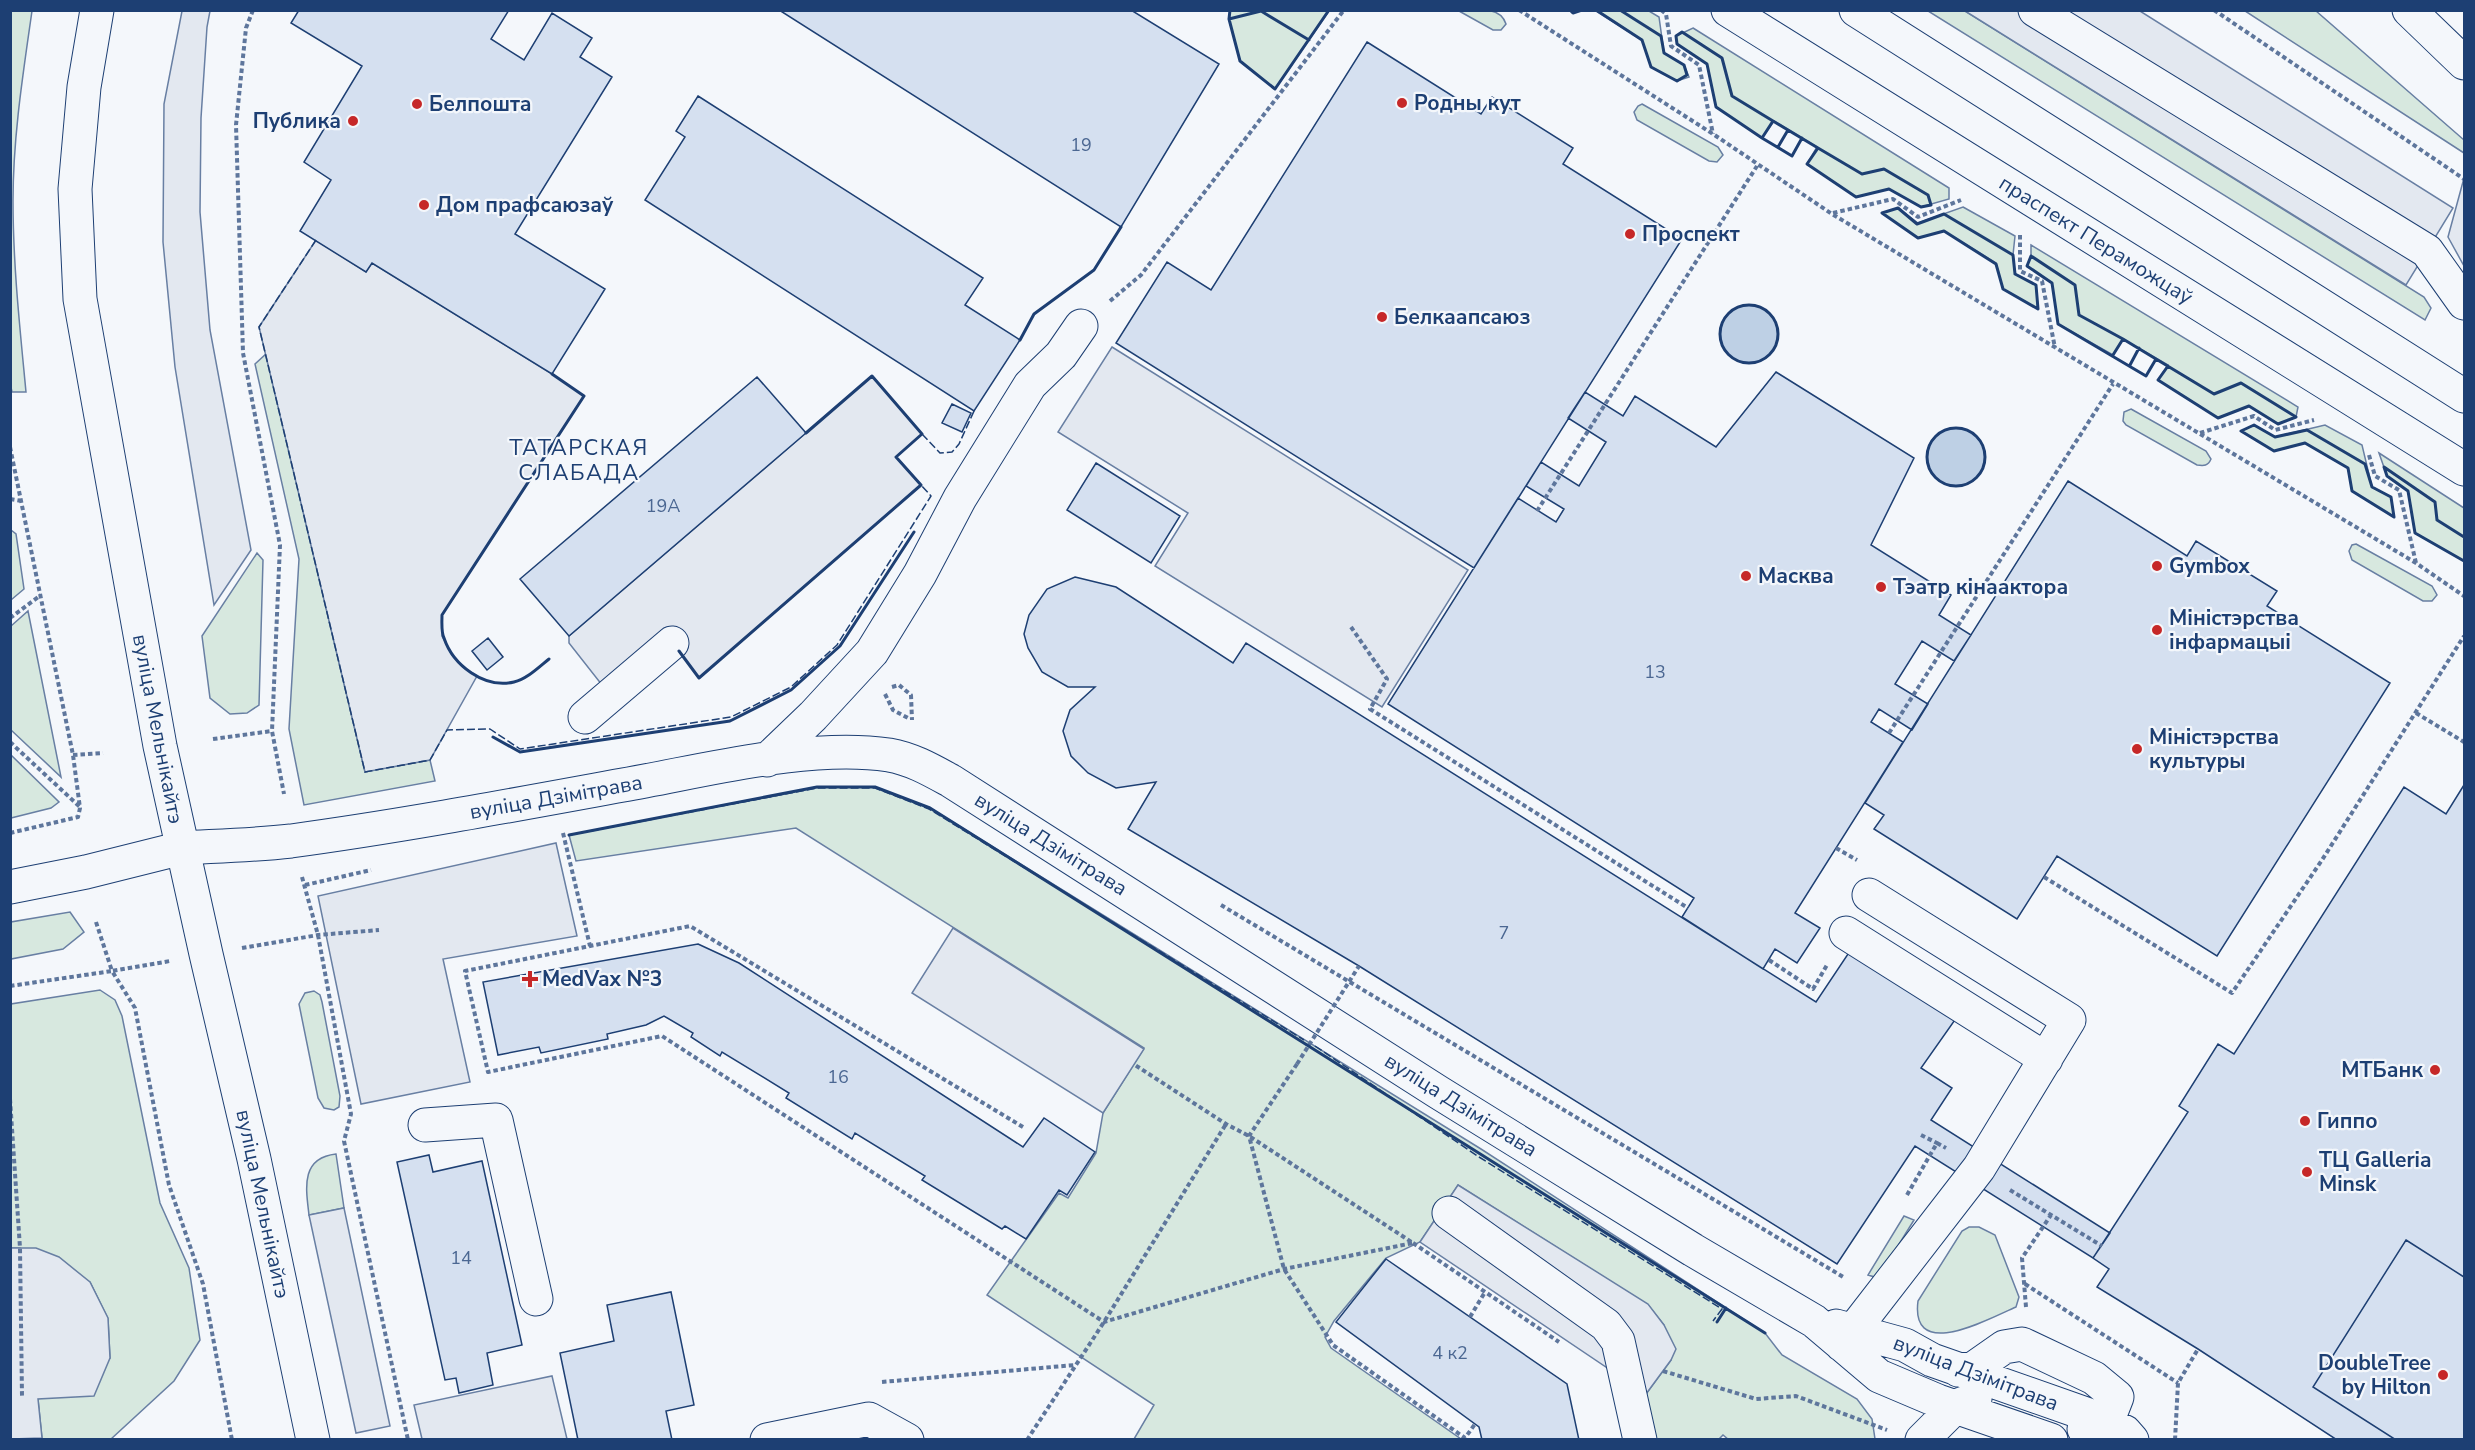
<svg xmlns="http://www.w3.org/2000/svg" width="2475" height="1450" font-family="'Nunito Sans',sans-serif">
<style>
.green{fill:#d7e8df;stroke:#687fa3;stroke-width:1.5}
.parking{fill:#e3e8f0;stroke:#687fa3;stroke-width:1.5}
.water{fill:#bed0e5;stroke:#687fa3;stroke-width:1.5}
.building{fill:#d5e0f0;stroke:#1d3f73;stroke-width:1.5}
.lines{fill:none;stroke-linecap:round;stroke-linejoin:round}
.minor-casing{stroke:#1d3f73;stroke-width:35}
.major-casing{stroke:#1d3f73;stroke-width:35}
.path{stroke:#5e769c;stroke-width:4;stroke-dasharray:4.5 3;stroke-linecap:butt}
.minor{stroke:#f4f7fb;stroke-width:33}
.major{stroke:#f4f7fb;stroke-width:33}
.path-bridge{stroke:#5e769c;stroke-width:4;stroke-dasharray:4.5 3;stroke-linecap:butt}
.fence{stroke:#1d3f73;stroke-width:1.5;stroke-dasharray:8 3;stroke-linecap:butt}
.wall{stroke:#1d3f73;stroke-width:3}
.poi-dot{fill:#c62828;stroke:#f4f7fb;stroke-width:2}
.labels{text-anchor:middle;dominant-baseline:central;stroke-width:4.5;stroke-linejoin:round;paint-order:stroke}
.number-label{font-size:18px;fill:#4b6792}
.poi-label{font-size:21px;font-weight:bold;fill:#1d3f73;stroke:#f4f7fb;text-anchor:start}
.street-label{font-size:21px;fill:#1d3f73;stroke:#f4f7fb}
.neighbourhood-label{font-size:22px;letter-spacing:1.5px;fill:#1d3f73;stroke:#f4f7fb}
</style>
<rect width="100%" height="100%" fill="#f4f7fb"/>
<path class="green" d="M10,11H32C23,74 13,137 13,201C13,265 20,329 26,392H12L10,383Z
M1230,11V10L1329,11L1275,89L1240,61L1229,19Z
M1459,11C1475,10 1500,5 1506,24L1501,30H1493Z
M1596,11H1649L1659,17L1664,53L1684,65L1689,77L1677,81L1651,67L1642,40Z
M1928,11H1965L2424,297L2431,308L2425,320Z
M2245,11H2316L2464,140V153Z
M1693,28L1949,188V199L1921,207L1889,189L1856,197L1807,164L1817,147L1774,121L1762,138L1716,107L1707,64L1677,44L1676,36Z
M1642,104L1718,147L1723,155L1717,162L1709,161L1637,120L1634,112L1638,106Z
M1963,207L2015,236L2013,255L2015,274L2036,285L2038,309L2003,289L1996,263L1944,231L1918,238L1882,213L1898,208L1918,223Z
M2031,245L2298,407L2296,417L2278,424L2249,406L2218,418L2158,380L2168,365L2123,339L2113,355L2058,324L2052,283L2027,266L2031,256Z
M266,354L365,772L430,760L435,781L304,805L289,729L299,559L255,364Z
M2131,409L2206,451L2211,459C2208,466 2204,466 2197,465L2126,425L2123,421L2124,412Z
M2254,425L2275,437L2325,425L2362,445L2372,487L2391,497L2394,517L2352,491L2348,468L2305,443L2274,451L2241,431Z
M2379,453L2464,508V561L2415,533L2408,491L2387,476Z
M11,530L16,534L24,589L11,600Z
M2356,544L2432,586L2437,595L2432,601H2423L2352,560L2349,551L2352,545Z
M257,553L263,560L259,705L247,713L230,714L210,698L202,636Z
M28,611L61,777L11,730V626Z
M10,755H11L59,802L51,808L11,818Z
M817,787H875L930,808L1481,1149L1765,1333L1782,1355L1857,1399L1872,1419L1875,1439L1729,1440L1723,1435L1719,1439H1653L1646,1394L1671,1360L1664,1325L1648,1305L1458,1185L1420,1242L1386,1258L1334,1321L1325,1337L1331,1348L1461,1439H1134L1154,1405L987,1295L1059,1193L1068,1198L1096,1153L1103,1113L1144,1048L796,828L576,861L569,835Z
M70,912L84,932L63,949L11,959V922Z
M100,990L115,1000L122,1016L160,1203L189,1268L200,1340L174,1381L111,1439H21L42,1438L38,1399L110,1358L108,1319L90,1282L20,1248H11V1004Z
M314,991L320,995L322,1002L340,1096L339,1107L334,1110L324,1108L318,1098L299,1004L305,993Z
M336,1154L344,1208L309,1215C306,1189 300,1158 336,1154Z
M1904,1216L1914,1220L1878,1278L1868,1275Z
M1969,1227H1979L1995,1235L2019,1297L2016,1307C1990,1318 1910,1363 1918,1301L1962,1231Z"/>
<path class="parking" d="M182,11H210L207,27L201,118L200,212L210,330L251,550L214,605L175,367L163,242L164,104Z
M1965,11H2140L2453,208L2406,285Z
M2464,178V266L2448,237Z
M316,240L366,272L372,263L552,374L584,396L442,615V636L452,655L463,667L477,676L430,760L365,772L259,327Z
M1112,347L1468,570L1382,707L1155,566L1188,513L1058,432Z
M872,376L922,434L896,457L921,485L699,678L665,633L602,685L569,643V636Z
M556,843L577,936L443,959L470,1082L361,1104L318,896Z
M953,928L1144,1049L1103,1113L912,993Z
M1458,1185L1648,1304L1664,1325L1676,1349L1671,1360L1646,1394L1420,1242Z
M344,1208L390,1426L356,1433L309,1215Z
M11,1248H36L59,1257L90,1282L108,1318L110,1358L94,1396L38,1399L42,1438L11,1439Z
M552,1376L567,1439H422L414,1405Z"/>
<path class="water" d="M1720 334a29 29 0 1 1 58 0a29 29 0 1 1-58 0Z
M1927 457a29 29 0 1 1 58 0a29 29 0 1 1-58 0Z"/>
<path class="building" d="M299,10H509L491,39L524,60L552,13L592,38L580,57L612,77L515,234L605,289L552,374L372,263L366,272L300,231L331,180L304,162L362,66L291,23Z
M779,10H1131L1219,64L1121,227Z
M1367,42L1481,114L1492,97L1573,148L1563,164L1682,239L1474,568L1116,343L1167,262L1211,290Z
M698,96L983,278L965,305L1020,340L974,411L645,200L685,137L676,131Z
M1776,372L1914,458L1871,545L1951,595L1939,615L1971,635L1954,661L1922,641L1895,684L1928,704L1912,730L1879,709L1871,722L1903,742L1795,913L1820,928L1797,963L1775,949L1763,969L1682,917L1694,898L1388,704L1518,498L1556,522L1564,509L1526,486L1541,462L1579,486L1606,442L1568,418L1585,392L1623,416L1635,396L1716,447Z
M757,377L806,433L569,636L520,579Z
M952,404L971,413L962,432L942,423Z
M1096,463L1180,516L1151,563L1067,510Z
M2068,481L2187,556L2196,541L2277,591L2267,606L2390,683L2217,956L2057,856L2017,919L1874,829L1884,815L1865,803Z
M1075,577L1116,587L1233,663L1246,643L1816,1002L1852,948L1957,1017L1921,1068L1952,1088L1931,1120L2110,1233L2093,1258L1915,1146L1837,1264L1359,966L1128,829L1156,782L1116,788L1088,773L1071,756L1063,731L1070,710L1095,687H1068L1042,672L1028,648L1024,634L1029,615L1047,589Z
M488,638L503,657L487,670L472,651Z
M2464,785V1440H2337L2198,1349L2097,1287L2109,1269L2093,1258L2188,1112L2179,1106L2218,1044L2234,1054L2404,787L2446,814Z
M698,944L739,963L1023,1147L1044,1118L1095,1152L1067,1195L1059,1190L1026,1239L1005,1226L1002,1229L922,1180L925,1176L855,1133L852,1139L786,1098L789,1093L722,1052L720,1056L691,1037L693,1033L664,1016L646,1025L607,1034L608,1039L541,1053L539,1047L498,1055L483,982Z
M429,1155L433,1172L482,1161L522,1345L487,1353L493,1385L459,1393L456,1378L445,1380L397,1162Z
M2406,1240L2464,1277V1440H2396L2313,1387Z
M1386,1259L1567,1384L1579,1440H1482L1479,1427L1336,1322Z
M671,1292L694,1405L666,1411L672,1440H578L560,1353L614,1341L607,1305Z"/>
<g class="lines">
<defs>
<path id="minor" d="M2035,10L2427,251L2464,303
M2409,10L2464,63
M585,717L672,643
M767,760L813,716L872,652L920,574L960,498L1030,385L1061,355L1081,326
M182,848C218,846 255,845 291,841C402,826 513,805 623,785C704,771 808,743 889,755C912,759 931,770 951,781L1438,1092L1693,1250L1814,1321L1879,1376L1938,1401L2051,1440
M1846,933L2046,1059
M425,1125L496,1120L536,1299
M1449,1213L1606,1325L1618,1341L1640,1440
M1836,1326L1905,1345L1932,1360L2086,1414L2125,1432L2132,1440
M1842,1345L1979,1168L2069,1020L1869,895
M1958,1370L1974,1368L2004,1347L2022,1344L2094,1378L2117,1397L2108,1420L2084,1429
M767,1440L869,1419L907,1440
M1922,1440L1956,1406L1975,1399"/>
<path id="major" d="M97,10L84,87L75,189L80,299L160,746L206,954L254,1159L313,1440
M1728,10L2464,469
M1856,10L2464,396
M10,887L86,872L182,848"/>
</defs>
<use href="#minor" class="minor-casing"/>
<use href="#major" class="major-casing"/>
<path class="path" d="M253,10L246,28L236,125L243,353L280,545L272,731L284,794
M1519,10L1713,134L1832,214L2416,563L2464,596
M1661,10L1666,14L1671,46L1699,65L1713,134
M2214,10L2464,179
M1833,213L1893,199L1918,217L1961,200
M2020,235V271L2042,281L2055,348
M1110,301L1141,275L1344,10
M2200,433L2254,416L2275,430L2314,420
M10,447L73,755L80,808L78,817L10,833
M2369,455L2375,476L2399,490L2416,563
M10,499L22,501
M1537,511L1757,166
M10,618L41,595
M1351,627L1387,679L1370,709L1688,908
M892,687L899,685L911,695L912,720
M885,694L893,710L908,718
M2416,713L2464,742
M1889,733L2113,384
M213,739L272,731
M10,742L80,807
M73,755L103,753
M563,833L590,946
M1836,848L1857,860
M302,877L318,935L351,1114L344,1141L408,1440
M2044,877L2232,993L2322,860L2464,636
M305,885L371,870
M1221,905L1845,1278
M96,922L112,971L170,961
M242,948L318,935L379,930
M1769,960L1813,989L1827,965
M10,986L112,971L135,1008L169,1185L203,1284L232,1440
M1297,1064L1249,1136L1284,1269L1333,1345L1465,1438L1475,1424
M10,1099L20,1248L22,1396
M1023,1127L690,926L465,971L488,1072L662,1036L1104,1322L1284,1269L1413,1243L1249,1136L1226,1124L1135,1065
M1921,1135L1937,1143
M2010,1190L2102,1246
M1907,1195L1937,1143L1946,1148
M1413,1243L1559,1342
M2025,1284L2178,1383
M2026,1307L2022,1258L2051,1215
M1470,1317L1485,1292
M1663,1371L1756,1399L1796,1396L1887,1430
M882,1382L1075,1365
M1027,1440L1104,1322L1226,1124
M2175,1440L2178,1383L2198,1349"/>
<use href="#minor" class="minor"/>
<use href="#major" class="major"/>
<path class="path-bridge" d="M1297,1064L1359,966"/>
<path class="fence" d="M316,240L259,327L365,772L430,760L447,730L490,729L520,749L731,717L791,687L837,645L931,496L921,485
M922,434L940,453L952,452L959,444L974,411
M569,835L817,788H875L929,809L1304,1040
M1315,1046L1479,1157L1722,1309L1713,1321"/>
<path class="wall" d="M1230,10L1229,19L1240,61L1275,89L1329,10
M1570,10L1573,13L1582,10
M1596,10L1642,40L1651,67L1677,81L1687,75L1684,65L1664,53L1661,36L1620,10
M1229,19L1261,11L1309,40
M1762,138L1716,107L1707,64L1677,44L1676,36L1682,32L1722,58L1732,96L1773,121
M1802,138L1792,156L1762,138L1773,121L1818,148L1807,164L1856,197L1889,189L1921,207L1931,205L1928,195L1884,169L1862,174L1818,148
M1778,147L1788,130
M1898,208L1917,224L1944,214L2013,255L2015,274L2036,285L2038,309L2003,289L1996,264L1944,231L1918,238L1882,213Z
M1720 334a29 29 0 1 1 58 0a29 29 0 1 1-58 0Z
M1020,340L1034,314L1094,270L1121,227
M2113,355L2123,339L2156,359L2146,376L2058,324L2052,283L2027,266L2031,256L2075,285L2079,315L2123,339
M2156,359L2214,394L2241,383L2296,417L2278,424L2249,406L2218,418L2158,380L2168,366
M2130,365L2139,348
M2254,425L2275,437L2307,430L2365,464L2372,487L2391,497L2394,517L2352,491L2348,468L2305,443L2274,451L2241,431Z
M1927 457a29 29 0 1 1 58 0a29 29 0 1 1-58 0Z
M2464,537L2437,520L2435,502L2384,467L2387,476L2408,491L2415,533L2464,561
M679,651L699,678L921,485L896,457L922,434L872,376L806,433
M549,659C539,667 527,679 514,682C484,689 453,665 444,638C441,632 442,622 442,615L584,396L552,374
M493,737L520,752L730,721L791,690L840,646L914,532
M569,835L817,787H875L930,808L1765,1333
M1717,1322L1726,1308"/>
</g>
<g class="poi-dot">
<circle cx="1402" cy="103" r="6"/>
<circle cx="417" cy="104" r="6"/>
<circle cx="353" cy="121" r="6"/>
<circle cx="424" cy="205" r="6"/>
<circle cx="1630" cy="234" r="6"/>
<circle cx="1382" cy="317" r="6"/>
<circle cx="2157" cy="566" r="6"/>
<circle cx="1746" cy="576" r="6"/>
<circle cx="1881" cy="587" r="6"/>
<circle cx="2157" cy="630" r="6"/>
<circle cx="2137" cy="749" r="6"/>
<path d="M527 970h6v6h6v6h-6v6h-6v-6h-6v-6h6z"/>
<circle cx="2435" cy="1070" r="6"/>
<circle cx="2305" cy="1121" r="6"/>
<circle cx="2307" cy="1172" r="6"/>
<circle cx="2443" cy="1375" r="6"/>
</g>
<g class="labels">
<g class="number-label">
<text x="1081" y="145">19</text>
<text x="663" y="506">19А</text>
<text x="1655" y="672">13</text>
<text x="1504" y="933">7</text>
<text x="838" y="1077">16</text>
<text x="461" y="1258">14</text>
<text x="1450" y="1353">4 к2</text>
</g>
<g class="poi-label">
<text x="1414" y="103">Родны кут</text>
<text x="429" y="104">Белпошта</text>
<text x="341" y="121" text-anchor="end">Публика</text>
<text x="436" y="205">Дом прафсаюзаў</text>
<text x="1642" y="234">Проспект</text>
<text x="1394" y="317">Белкаапсаюз</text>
<text x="2169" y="566">Gymbox</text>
<text x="1758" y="576">Масква</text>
<text x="1893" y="587">Тэатр кінаактора</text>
<text x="2169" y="618">Міністэрства<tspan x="2169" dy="24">інфармацыі</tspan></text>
<text x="2149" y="737">Міністэрства<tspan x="2149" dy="24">культуры</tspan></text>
<text x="542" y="979">MedVax №3</text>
<text x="2423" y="1070" text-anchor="end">МТБанк</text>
<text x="2317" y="1121">Гиппо</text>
<text x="2319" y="1160">ТЦ Galleria<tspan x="2319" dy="24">Minsk</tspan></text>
<text x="2431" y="1363" text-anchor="end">DoubleTree<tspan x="2431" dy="24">by Hilton</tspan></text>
</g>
<g class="street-label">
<text transform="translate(2096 240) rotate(32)">праспект Пераможцаў</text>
<text transform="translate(158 729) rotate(79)">вуліца Мельнікайтэ</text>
<text transform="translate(556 797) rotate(-10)">вуліца Дзімітрава</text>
<text transform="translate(1051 844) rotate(32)">вуліца Дзімітрава</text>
<text transform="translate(1461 1105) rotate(32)">вуліца Дзімітрава</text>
<text transform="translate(263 1204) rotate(78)">вуліца Мельнікайтэ</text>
<text transform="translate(1976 1373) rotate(21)">вуліца Дзімітрава</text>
</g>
<g class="neighbourhood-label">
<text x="579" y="448">ТАТАРСКАЯ<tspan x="579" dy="25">СЛАБАДА</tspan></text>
</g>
</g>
<rect width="2475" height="1450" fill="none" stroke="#1d3f73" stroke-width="24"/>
</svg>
